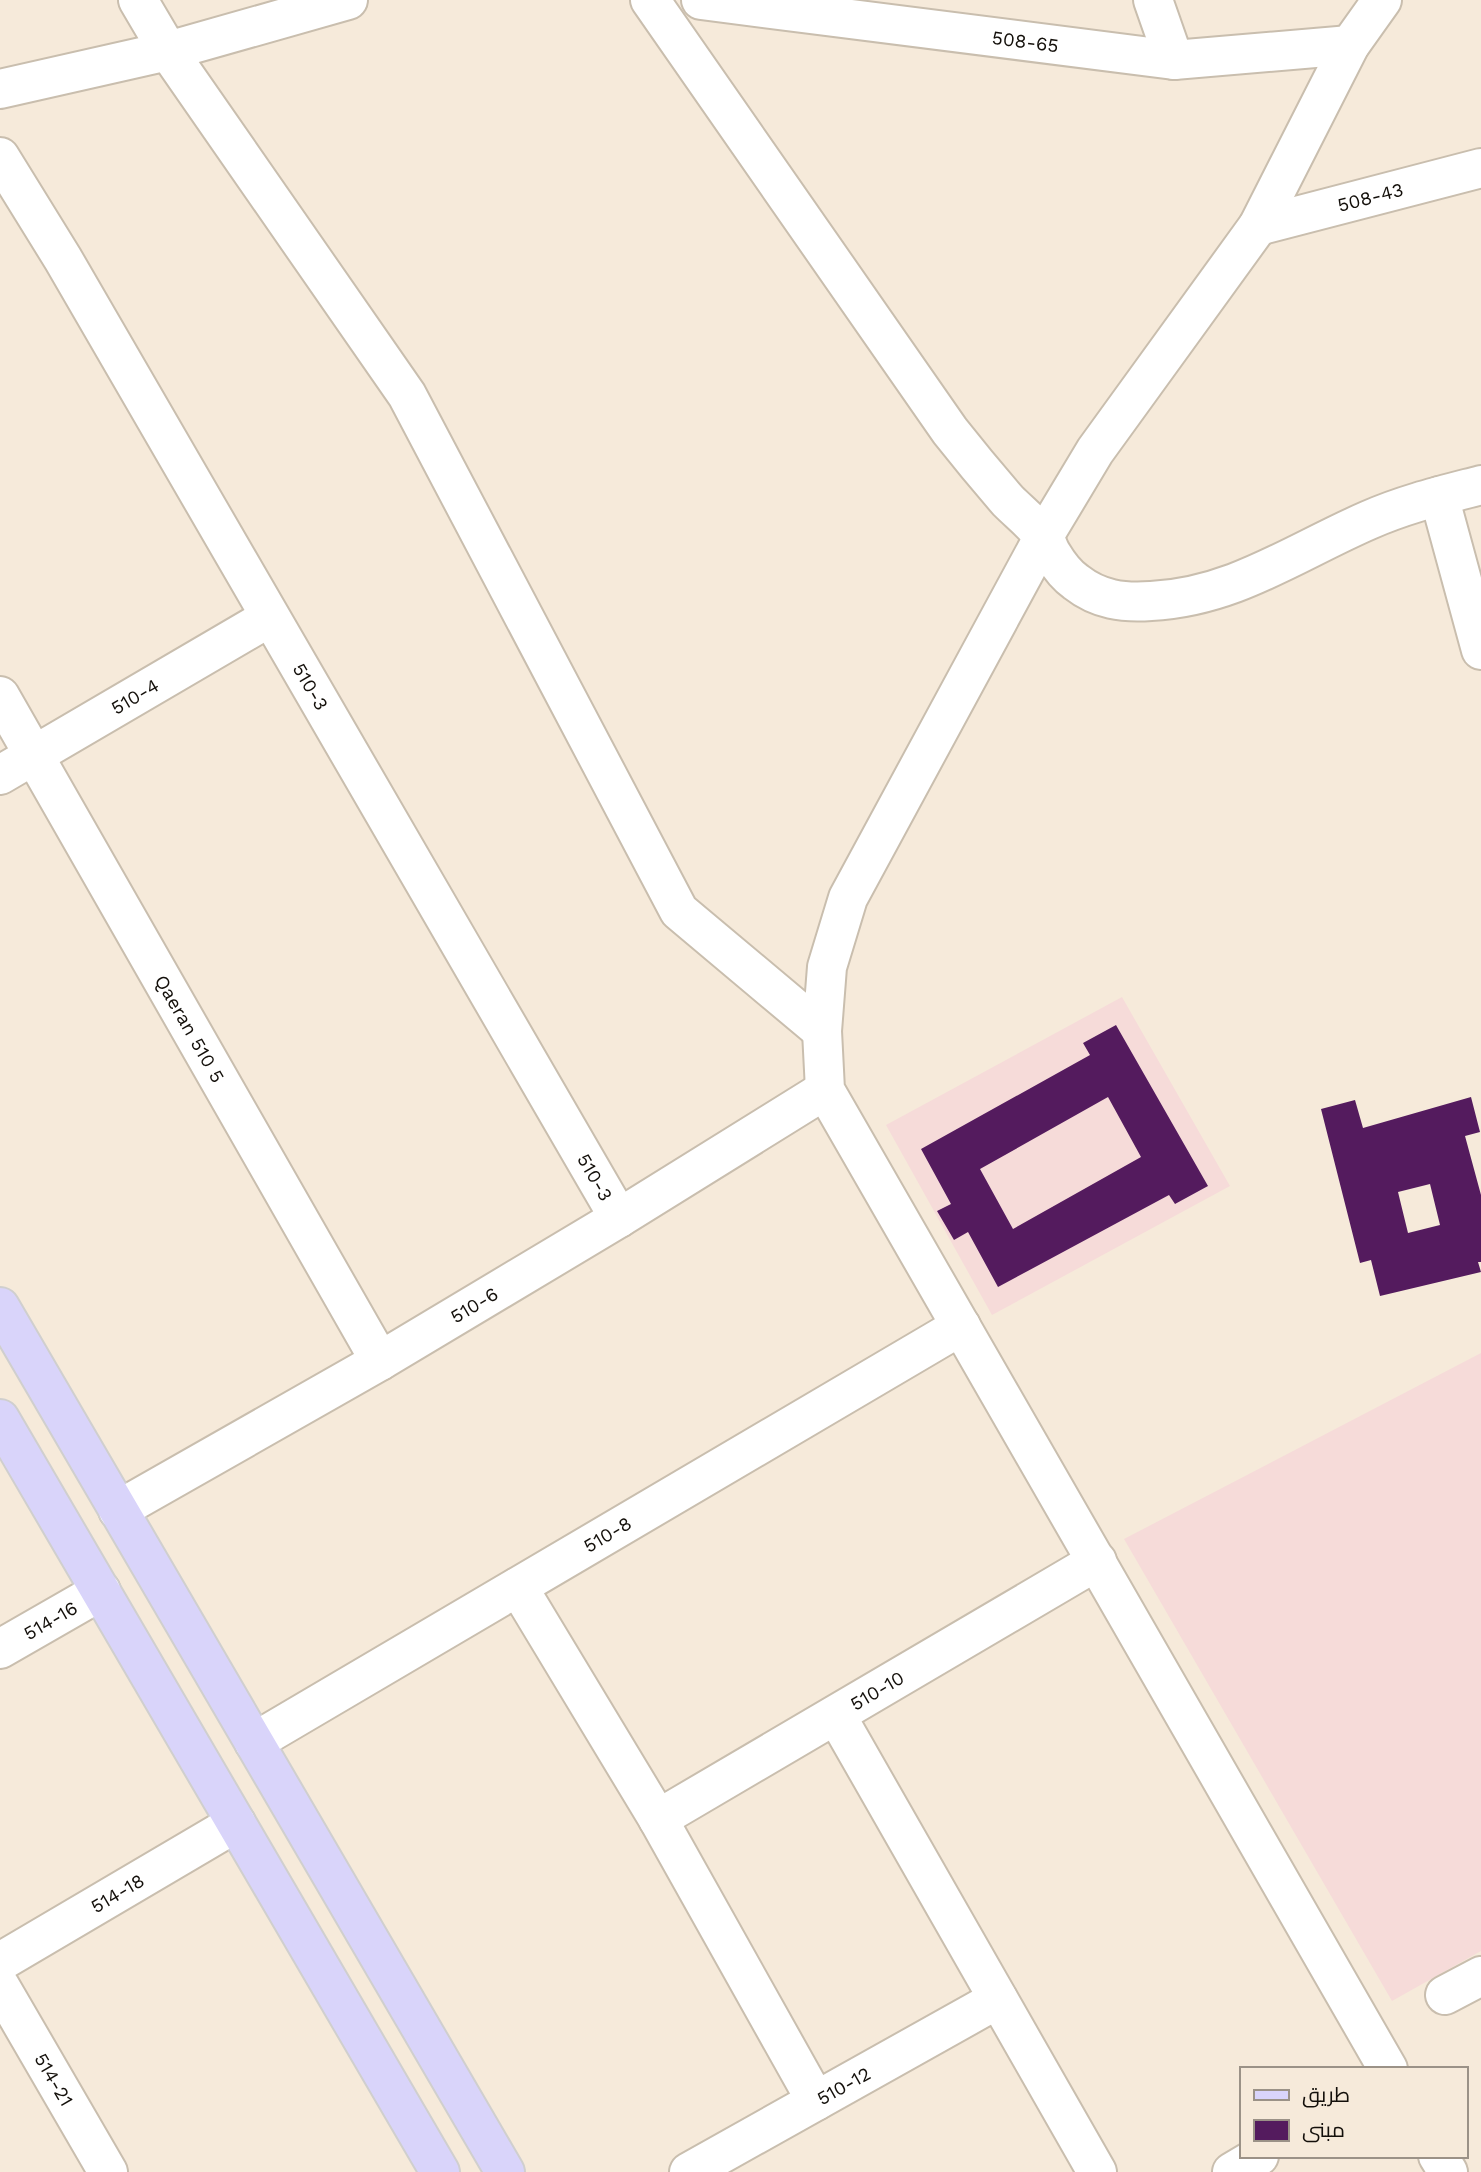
<svg xmlns="http://www.w3.org/2000/svg" width="1481" height="2172" font-family="'Work Sans',Cairo,sans-serif">
<style>
.education{fill:#f6dbd9}
.building{fill:#541b5e;fill-rule:evenodd}
.lines{fill:none;stroke-linecap:round;stroke-linejoin:round}
.minor-casing{stroke:#c9beae;stroke-width:42}
.major-casing{stroke:#d0cfce;stroke-width:42}
.minor{stroke:#fff;stroke-width:38}
.major{stroke:#d9d4fa;stroke-width:38}
.labels{text-anchor:middle;dominant-baseline:central;stroke-width:7;stroke-linejoin:round;paint-order:stroke}
.street-label{font-size:19px;fill:#130f0a;stroke:#f6eada}
</style>
<rect width="100%" height="100%" fill="#f6eada"/>
<path class="education" d="M1122,997L1230,1186L992,1315L886,1125Z
M1481,1353V1951L1392,2001L1124,1539Z"/>
<path class="building" d="M1116,1025L1208,1186L1175,1204L1169,1195L998,1287L968,1232L954,1240L937,1211L951,1204L921,1149L1090,1055L1083,1043ZM1108,1097L1141,1157L1013,1229L980,1169Z
M1471,1097L1480,1132L1465,1136L1481,1195V1262H1478L1481,1272L1380,1296L1371,1260L1360,1263L1321,1109L1355,1100L1363,1128ZM1430,1184L1440,1225L1408,1233L1398,1192Z"/>
<g class="lines">
<defs>
<g id="minor">
<path d="M138,0L168,51L407,395L679,911L822,1031"/>
<path d="M650,0L950,431C969,455 988,478 1008,501C1019,512 1032,522 1042,535C1047,540 1048,548 1052,554C1058,564 1066,575 1076,582C1099,600 1123,603 1151,601C1234,597 1295,552 1369,520C1405,504 1443,495 1481,485"/>
<path id="s1" d="M701,0L1174,60L1350,45"/>
<path d="M1153,0L1174,60"/>
<path d="M1382,0L1350,45L1258,226L1095,451L1044,536L848,898L827,967L822,1031L825,1090L1388,2069"/>
<path d="M0,89L168,51L348,0"/>
<path id="s2" d="M0,157L63,259L619,1218"/>
<path id="s3" d="M1258,226L1481,168"/>
<path d="M1439,496L1481,650"/>
<path id="s4" d="M0,696L380,1361"/>
<path id="s5" d="M0,775L270,617"/>
<path id="s6" d="M118,1510L380,1361L619,1218L825,1090"/>
<path d="M518,1587L658,1819L816,2101"/>
<path id="s7" d="M0,1649L101,1591"/>
<path d="M836,1715L1097,2172"/>
<path id="s8" d="M254,1742L961,1326"/>
<path id="s9" d="M658,1819L1097,1561"/>
<path id="s10" d="M0,1962L236,1823"/>
<path id="s11" d="M0,1986L108,2172"/>
<path d="M1445,1995L1481,1976"/>
<path d="M1438,2156L1448,2172"/>
<path id="s12" d="M689,2172L998,1999"/>
<path d="M1232,2172L1259,2156"/>
</g>
<path id="major" d="M0,1307L505,2172
M0,1419L440,2172"/>
</defs>
<use href="#minor" class="minor-casing"/>
<use href="#major" class="major-casing"/>
<use href="#minor" class="minor"/>
<use href="#major" class="major"/>
</g>
<g class="labels">
<g class="street-label">
<text stroke="none"><textPath href="#s1" startOffset="327">508-65</textPath></text>
<text stroke="none"><textPath href="#s3" startOffset="116">508-43</textPath></text>
<text stroke="none"><textPath href="#s2" startOffset="614">510-3</textPath></text>
<text stroke="none"><textPath href="#s5" startOffset="156">510-4</textPath></text>
<text stroke="none"><textPath href="#s4" startOffset="383">Qaeran 510 5</textPath></text>
<text stroke="none"><textPath href="#s2" startOffset="1181">510-3</textPath></text>
<text stroke="none"><textPath href="#s6" startOffset="411">510-6</textPath></text>
<text stroke="none"><textPath href="#s8" startOffset="410">510-8</textPath></text>
<text stroke="none"><textPath href="#s7" startOffset="58">514-16</textPath></text>
<text stroke="none"><textPath href="#s9" startOffset="254">510-10</textPath></text>
<text stroke="none"><textPath href="#s10" startOffset="136">514-18</textPath></text>
<text stroke="none"><textPath href="#s11" startOffset="108">514-21</textPath></text>
<text stroke="none"><textPath href="#s12" startOffset="177">510-12</textPath></text>
</g>
</g>
<rect x="1240" y="2067" width="228" height="91" fill="#f6eada" stroke="#9b9287" stroke-width="2"/>
<rect x="1254" y="2090" width="35" height="10" fill="#d9d4fa" stroke="#9b9287" stroke-width="2"/>
<text x="1302" y="2102" font-size="21" fill="#130f0a">طريق</text>
<rect x="1254" y="2120" width="35" height="21" fill="#541b5e" stroke="#9b9287" stroke-width="2"/>
<text x="1302" y="2137" font-size="21" fill="#130f0a">مبنى</text>
</svg>
